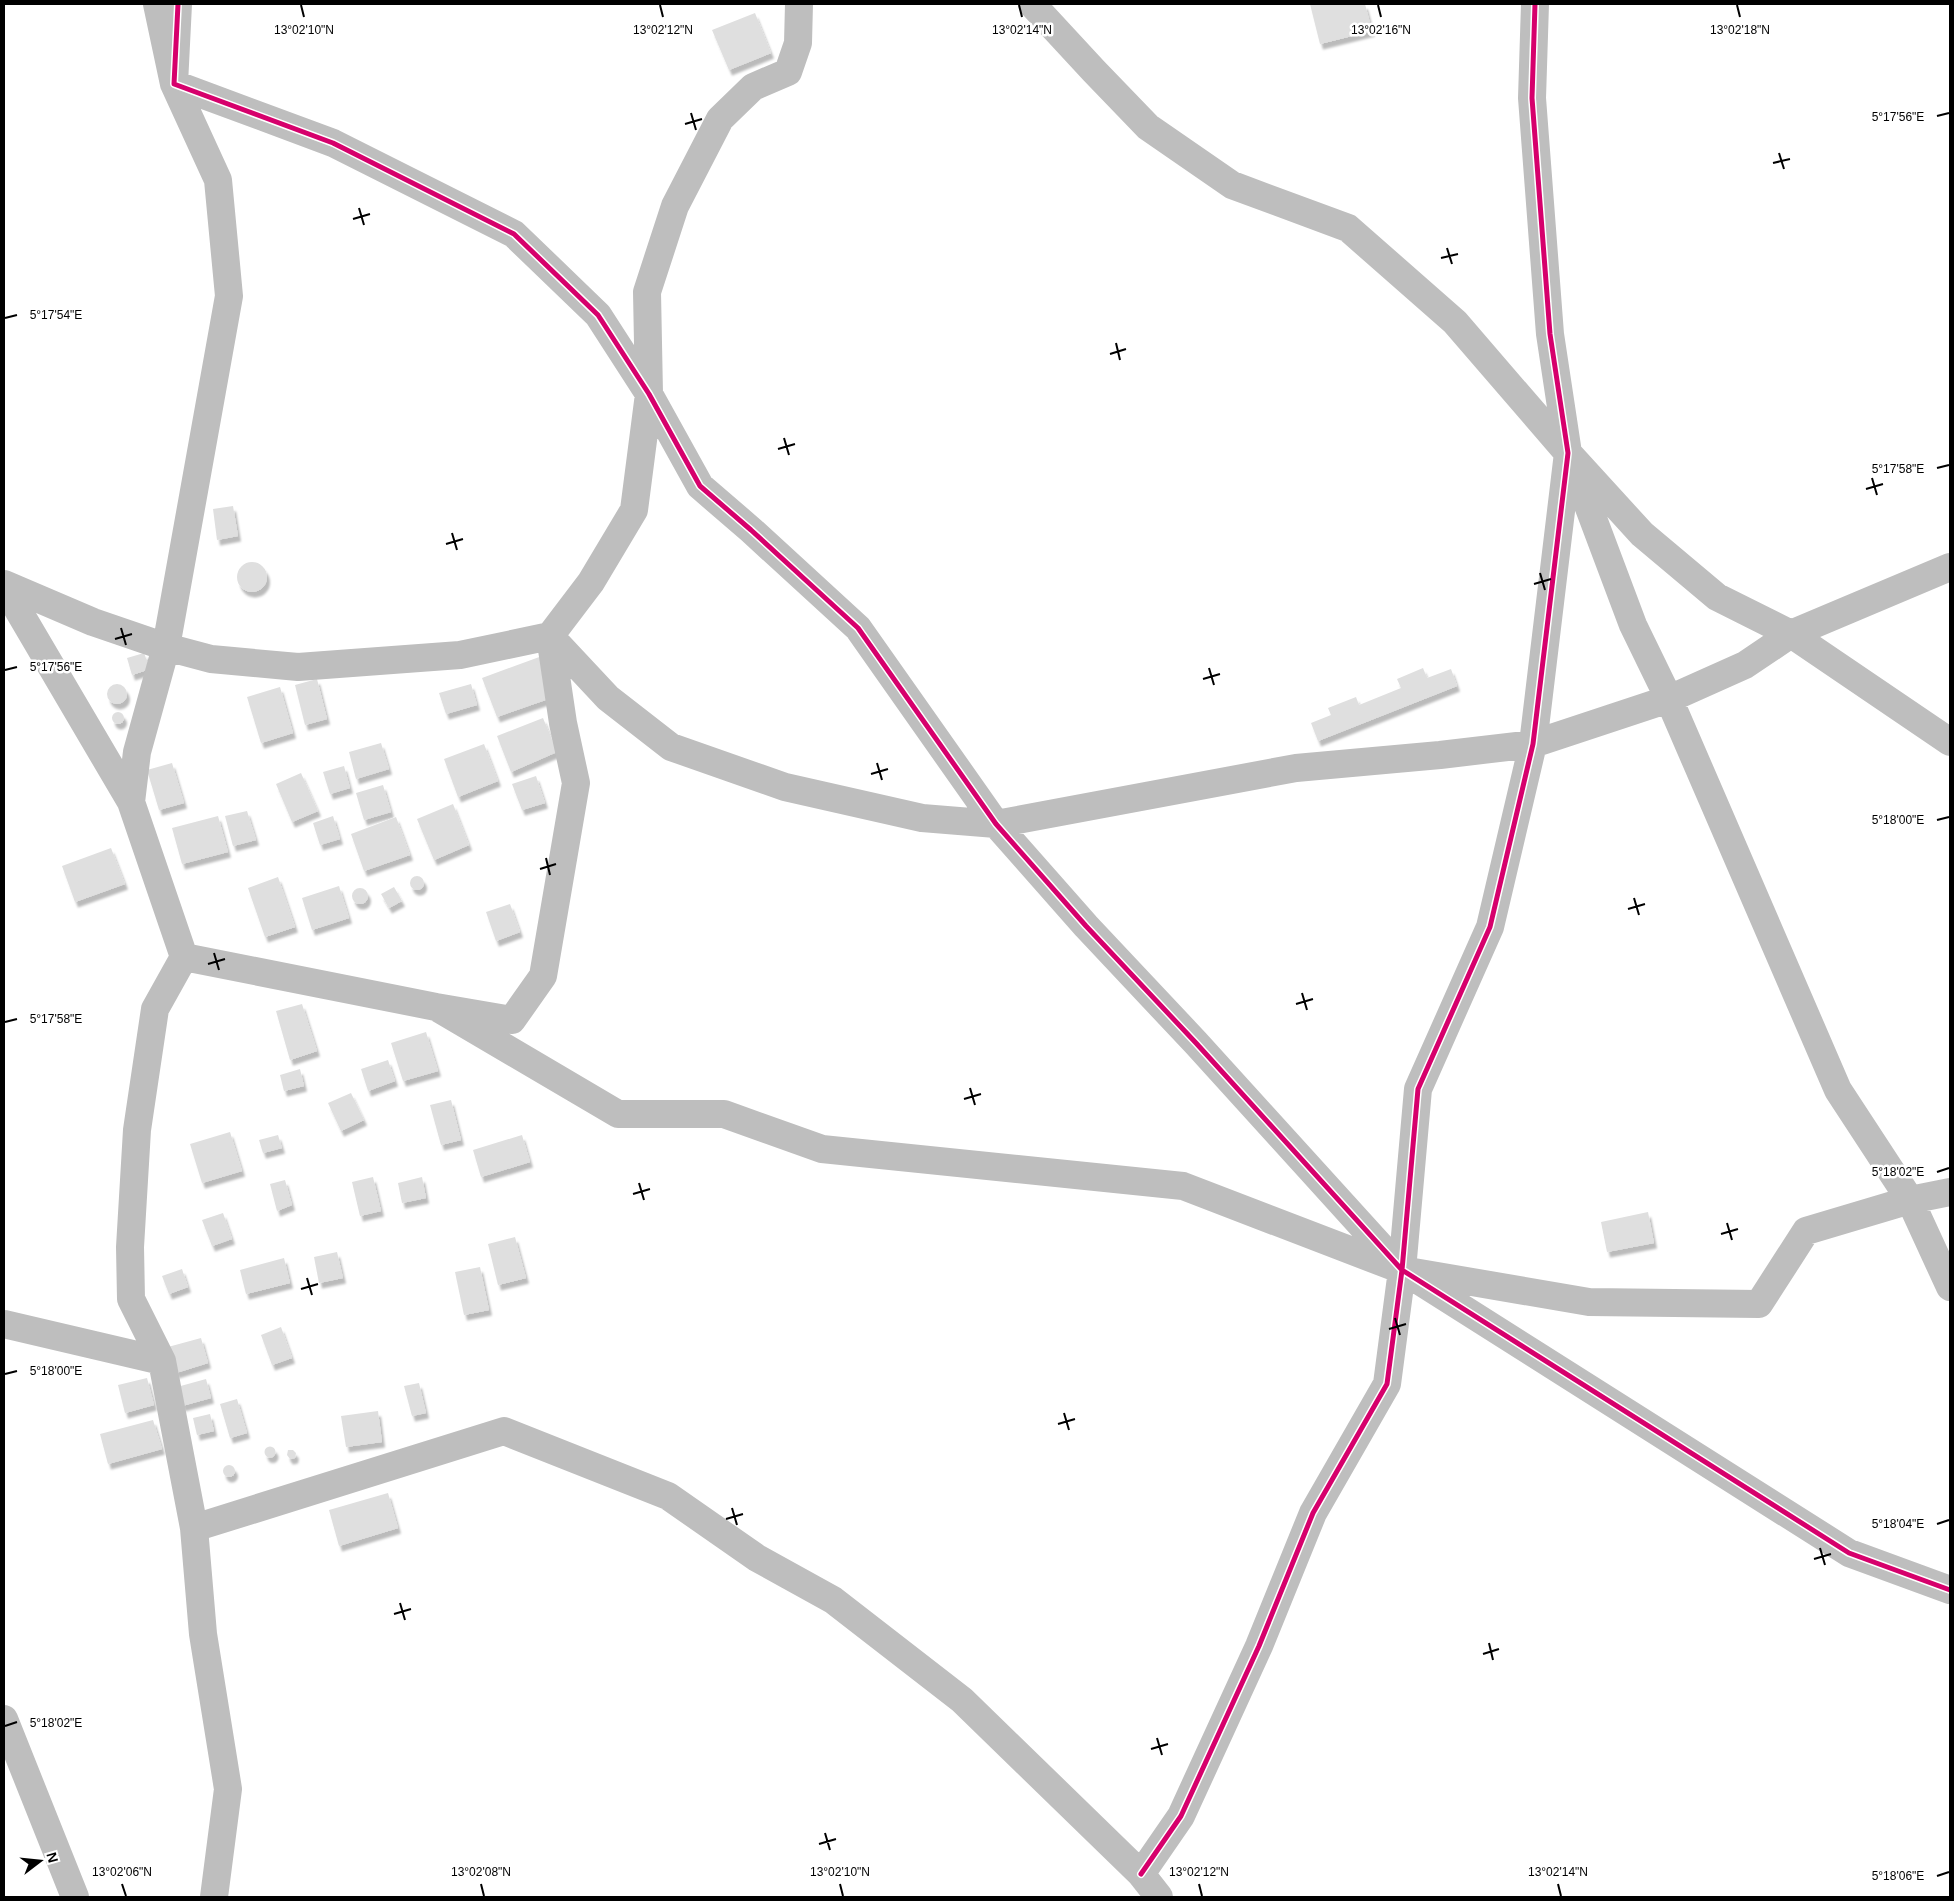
<svg xmlns="http://www.w3.org/2000/svg" width="1954" height="1901" font-family="Arial,sans-serif">
<style>
.building{fill:#dfdfdf;filter:url(#shadow)}
.lines{fill:none;stroke-linecap:round;stroke-linejoin:round}
.street{stroke:#bebebe;stroke-width:28}
.cycleway-casing{stroke:#fff;stroke-width:8}
.cycleway{stroke:#d6006c;stroke-width:5}
.ticks{fill:none;stroke:#000;stroke-width:2}
.ticks-label{font-size:12px;text-anchor:middle;fill:#000;stroke:#fff;stroke-width:5;stroke-linejoin:round;paint-order:stroke}
</style>
<defs>
<filter id="shadow"><feDropShadow dx="3" dy="5.5" stdDeviation="1" flood-color="#0004"/></filter>
</defs>
<rect width="100%" height="100%" fill="#fff"/>
<path class="building" d="M1310,4H1365L1372,31L1320,44Z
M755,13L771,53L729,70L712,30Z
M233,506L238,536L217,540L213,509Z
M237 577a15 15 0 1 1 30 0a15 15 0 1 1-30 0Z
M144,653L150,669L132,675L127,658Z
M542,656L557,696L497,717L482,678Z
M1423,668L1427,678L1451,669L1457,686L1318,741L1311,723L1331,715L1328,708L1356,697L1359,705L1401,688L1397,679Z
M317,679L327,719L305,725L295,685Z
M471,684L477,705L446,714L439,693Z
M107 694a10 10 0 1 1 20 0a10 10 0 1 1-20 0Z
M280,687L293,733L261,743L247,697Z
M112 718a6 6 0 1 1 12 0a6 6 0 1 1-12 0Z
M543,718L557,752L511,772L497,736Z
M381,743L389,769L356,779L349,752Z
M484,744L498,781L458,797L444,759Z
M172,763L184,803L159,810L147,770Z
M344,766L350,788L330,794L323,772Z
M301,773L318,811L292,822L276,784Z
M536,776L545,803L522,810L512,784Z
M383,785L391,812L364,820L356,793Z
M453,804L469,845L434,860L417,819Z
M247,811L256,840L233,846L225,816Z
M218,816L228,852L182,864L172,828Z
M333,816L340,839L320,845L313,823Z
M396,817L410,855L364,871L351,834Z
M111,848L125,884L75,902L62,866Z
M410 883a7 7 0 1 1 14 0a7 7 0 1 1-14 0Z
M278,877L295,927L265,937L248,888Z
M339,886L349,918L312,930L302,898Z
M394,887L402,901L389,908L381,894Z
M352 896a8 8 0 1 1 16 0a8 8 0 1 1-16 0Z
M510,904L520,932L496,941L486,912Z
M302,1004L317,1051L290,1060L276,1011Z
M426,1032L438,1071L403,1081L391,1043Z
M388,1060L395,1081L368,1091L361,1069Z
M300,1069L304,1086L284,1091L280,1075Z
M351,1093L364,1120L341,1131L328,1103Z
M451,1100L461,1140L441,1145L430,1105Z
M230,1132L242,1171L202,1183L190,1144Z
M278,1135L282,1148L263,1153L259,1140Z
M522,1135L530,1162L481,1177L473,1150Z
M373,1177L381,1211L360,1216L352,1182Z
M422,1177L426,1198L402,1203L398,1183Z
M285,1180L292,1205L277,1211L270,1184Z
M1648,1212L1654,1243L1607,1252L1601,1222Z
M223,1213L232,1239L212,1246L202,1220Z
M515,1237L526,1278L498,1285L488,1244Z
M337,1252L343,1278L319,1283L314,1257Z
M284,1258L290,1283L246,1294L240,1270Z
M480,1267L489,1310L464,1315L455,1272Z
M182,1269L188,1287L169,1294L162,1276Z
M281,1327L292,1358L272,1365L261,1335Z
M201,1338L208,1363L176,1373L168,1347Z
M147,1378L154,1405L125,1413L118,1385Z
M206,1379L211,1398L182,1406L177,1387Z
M419,1383L426,1413L412,1416L404,1386Z
M237,1399L247,1433L230,1438L220,1404Z
M378,1411L382,1442L346,1447L341,1416Z
M210,1414L214,1431L197,1435L193,1418Z
M153,1420L162,1449L108,1464L100,1434Z
M264.5 1452a5.5 5.5 0 1 1 11 0a5.5 5.5 0 1 1-11 0Z
M288,1450H293L296,1453L295,1458L290,1459L287,1455Z
M223 1471a6 6 0 1 1 12 0a6 6 0 1 1-12 0Z
M388,1493L398,1528L339,1546L329,1510Z"/>
<g class="lines">
<path class="street" d="M157,4L174,84L218,180L229,296L166,647L137,752L131,802L184,957L155,1009L137,1130L130,1247L131,1299L162,1361L194,1528L203,1634L228,1789L214,1897
M178,4L174,84L333,143L514,234L598,315L649,394L700,486L751,530L858,628L996,824L1086,926L1196,1043L1402,1270L1849,1553L1950,1590
M1032,4L1094,71L1148,127L1232,185L1348,228L1455,322L1568,453L1642,534L1717,597L1791,634L1950,742
M1574,468L1633,625L1669,699L1838,1090L1910,1200L1950,1287
M4,584L93,622L166,647L211,659L298,667L460,655L550,636L591,582L634,510L649,394L647,292L675,206L720,119L753,87L788,72L798,43L799,4
M4,586L131,802
M550,636L608,698L671,747L785,787L922,818L996,824L1296,768L1440,755L1533,744L1669,699L1745,665L1791,634L1950,567
M184,957L436,1007L512,1020L543,976L576,783L563,723L550,636
M436,1007L618,1114H724L822,1149L1183,1186L1402,1270L1589,1302L1759,1304L1806,1231L1910,1200L1950,1192
M4,1324L162,1361
M194,1528L504,1431L668,1496L757,1558L833,1600L962,1700L1141,1874L1159,1897
M4,1719L75,1897
M1141,1874L1181,1816L1259,1646L1313,1513L1387,1384L1402,1270L1418,1089L1490,927L1533,744L1568,453L1550,334L1532,98L1535,4"/>
<defs>
<path id="cycleway" d="M178,4L174,84L333,143L514,234L598,315L649,394L700,486L751,530L858,628L996,824L1086,926L1196,1043L1402,1270L1849,1553L1950,1590
M1141,1874L1181,1816L1259,1646L1313,1513L1387,1384L1402,1270L1418,1089L1490,927L1533,744L1568,453L1550,334L1532,98L1535,4"/>
</defs>
<use href="#cycleway" class="cycleway-casing"/>
<use href="#cycleway" class="cycleway"/>
</g>
<path class="ticks" d="M301,5L304,17M660,5L663,17M1019,5L1022,17M1378,5L1381,17M1737,5L1740,17M691,113L696,130M1937,116L1949,113M685,124L702,119M1779,153L1784,169M1773,163L1790,159M359,208L364,225M353,219L370,214M1447,248L1452,264M1441,258L1458,254M5,318L17,315M1116,343L1120,360M1110,354L1126,349M784,438L789,455M778,449L795,444M1937,468L1949,465M1872,478L1877,495M1866,489L1883,484M452,533L457,550M446,544L463,539M1540,573L1545,590M1534,584L1551,579M121,628L126,645M115,639L132,634M1209,668L1214,685M5,670L17,667M1203,679L1220,674M877,763L882,780M871,774L888,769M1937,820L1949,817M546,858L550,875M540,869L556,864M1634,898L1639,915M1628,909L1645,904M214,953L219,970M208,964L225,959M1302,993L1307,1010M1296,1004L1313,999M5,1022L17,1019M970,1088L975,1105M964,1099L981,1094M1937,1172L1949,1168M639,1183L644,1200M633,1194L650,1189M1727,1223L1732,1240M1721,1234L1738,1229M307,1278L312,1295M301,1289L318,1284M1395,1318L1400,1335M1389,1329L1406,1324M5,1374L17,1371M1064,1413L1069,1430M1058,1424L1075,1419M732,1508L737,1525M726,1519L743,1514M1937,1524L1949,1520M1820,1548L1825,1565M1814,1559L1831,1554M400,1603L405,1620M394,1614L411,1609M1489,1643L1493,1660M1483,1654L1499,1649M5,1726L17,1722M1157,1738L1162,1755M1151,1749L1168,1744M825,1833L830,1850M819,1844L836,1839M1937,1876L1949,1872M122,1884L126,1896M481,1884L484,1896M840,1884L843,1896M1199,1884L1202,1896M1558,1884L1561,1896"/>
<g class="ticks-label">
<text x="304" y="34">13°02'10"N</text>
<text x="663" y="34">13°02'12"N</text>
<text x="1022" y="34">13°02'14"N</text>
<text x="1381" y="34">13°02'16"N</text>
<text x="1740" y="34">13°02'18"N</text>
<text x="1898" y="121">5°17'56"E</text>
<text x="56" y="319">5°17'54"E</text>
<text x="1898" y="473">5°17'58"E</text>
<text x="56" y="671">5°17'56"E</text>
<text x="1898" y="824">5°18'00"E</text>
<text x="56" y="1023">5°17'58"E</text>
<text x="1898" y="1176">5°18'02"E</text>
<text x="56" y="1375">5°18'00"E</text>
<text x="1898" y="1528">5°18'04"E</text>
<text x="56" y="1727">5°18'02"E</text>
<text x="122" y="1876">13°02'06"N</text>
<text x="481" y="1876">13°02'08"N</text>
<text x="840" y="1876">13°02'10"N</text>
<text x="1199" y="1876">13°02'12"N</text>
<text x="1558" y="1876">13°02'14"N</text>
<text x="1898" y="1880">5°18'06"E</text>
</g>
<rect width="1954" height="1901" fill="none" stroke="#000000" stroke-width="10"/>
<g transform="translate(40 1861) rotate(74)" stroke="#ffffff" stroke-width="4" paint-order="stroke">
<path d="M0-4L9 19L0 12L-9 19Z" fill="#000000"/>
<text y="-8" font-size="14" font-weight="bold" text-anchor="middle" fill="#000000">N</text>
</g>
</svg>
